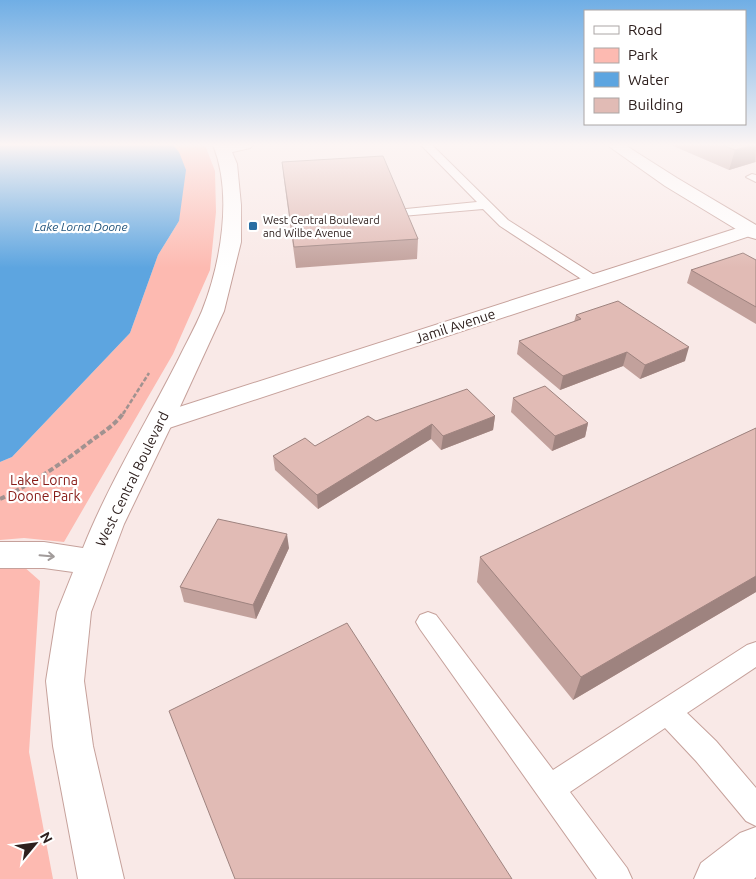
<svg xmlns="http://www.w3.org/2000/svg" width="756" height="879" font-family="Ubuntu,sans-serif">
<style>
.green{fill:#fdbab1}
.water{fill:#5da5e0}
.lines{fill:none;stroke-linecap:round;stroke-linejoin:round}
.service-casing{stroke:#c6a19b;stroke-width:2}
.minor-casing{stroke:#c6a19b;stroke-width:2}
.tertiary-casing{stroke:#c6a19b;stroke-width:2}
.secondary-casing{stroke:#c6a19b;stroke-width:2}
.path-far1{stroke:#a19290;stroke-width:2.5;stroke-dasharray:4.5 2;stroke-linecap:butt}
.path{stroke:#a19290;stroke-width:4;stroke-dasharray:5.5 2.5;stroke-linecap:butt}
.service{fill:#fff;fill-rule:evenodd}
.minor{fill:#fff;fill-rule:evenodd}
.tertiary{fill:#fff;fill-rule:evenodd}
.secondary{fill:#fff;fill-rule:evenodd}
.wall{fill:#c2a19c}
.shaded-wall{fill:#9e837f}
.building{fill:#e1bbb5;stroke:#9e837f}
.oneway{stroke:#a19b9a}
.poi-dot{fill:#296ea3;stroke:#fff;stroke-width:2}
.labels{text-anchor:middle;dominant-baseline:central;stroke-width:4.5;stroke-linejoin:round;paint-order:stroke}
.far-poi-label{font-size:11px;fill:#2e201e;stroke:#fff;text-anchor:start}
.far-water-label{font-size:12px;font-style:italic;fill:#21547c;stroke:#fff}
.street-label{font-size:14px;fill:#2e201e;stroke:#fff}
.park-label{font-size:14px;fill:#881c18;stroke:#fff}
</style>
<rect width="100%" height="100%" fill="#f9e9e7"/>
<path class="green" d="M173,145H205L215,171L216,212L210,270L173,354L64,542L24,538L0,540V462L12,457L130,333L158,255L179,221V152Z
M0,565L23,566L40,581L29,752L53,879H0Z"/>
<path class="water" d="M0,145H173L179,152L186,170L179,221L158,255L130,333L12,457L0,462Z"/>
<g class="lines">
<defs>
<path id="service" d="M421,145H432L508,220L599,278L601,281L599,284H589L500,226L483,209L402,216L400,213L406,209L477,202Z
M752,174L756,175V182L746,177Z
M428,612L436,615L553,770L747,645L756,642V667L687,713L716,741L756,788V826L746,821L696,761L665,728L570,792L627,868L632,879H597L420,629L416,622L420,615Z"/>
<path id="minor" d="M253,145L250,148L224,154L219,152L216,149L221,145Z
M750,224L756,226V234L169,428L160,431L151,428L147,422L151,416Z
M756,827V877L754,879H694L701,863L740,833Z"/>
<path id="tertiary" d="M213,145H229L237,164L241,205V242L224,311L173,422L124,524L91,612L84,681L93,746L124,879H78L53,746L46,681L57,612L73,572L44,568H0V542H44L83,548C108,485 146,423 177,362C185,345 195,328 202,311C221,263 233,194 213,145Z"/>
<path id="secondary" d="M607,145H625L677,178L756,225V239L749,237L665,186Z"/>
</defs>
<use href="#service" class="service-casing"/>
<use href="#minor" class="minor-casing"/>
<use href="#tertiary" class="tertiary-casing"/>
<use href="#secondary" class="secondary-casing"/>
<path class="path-far1" d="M123,414L149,373"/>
<path class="path" d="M0,499C34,483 65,461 95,438C105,431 117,423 124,412"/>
<use href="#service" class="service"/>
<use href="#minor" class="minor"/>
<use href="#tertiary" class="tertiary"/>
<use href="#secondary" class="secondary"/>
</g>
<path class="wall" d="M671,145H756V162L729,170Z
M282,162L418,239L417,259L296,268L284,180Z
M756,260V324L687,283L691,270Z
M576,315L685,361L640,379L623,366L560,390L517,354L519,341L574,322Z
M513,398L588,423L585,437L552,451L511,412Z
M495,416L493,430L441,450L431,439L318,509L275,470L273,456L315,446L376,421Z
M756,428V592L573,700L477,582L480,557Z
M289,548L256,619L184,602L180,587Z"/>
<path class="shaded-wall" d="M756,145L755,162L729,170L735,150Z
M689,347L685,361L640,379L645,365Z
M627,352L623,366L560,390L563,376Z
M495,416L493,430L441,450L443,436Z
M588,423L585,437L552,451L555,436Z
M432,424L431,439L318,509L317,495Z
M287,534L289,548L256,619L253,605Z
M756,576V592L573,700L581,677Z"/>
<path class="building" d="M722,145H755L735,150Z
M383,156L418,239L294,247L282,162Z
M743,253L756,260V307L691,270Z
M618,301L689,347L645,365L627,352L563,376L519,341L581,319L576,315Z
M545,386L588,423L555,436L513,398Z
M467,389L495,416L443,436L432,424L317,495L273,456L305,438L315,446L368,416L376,421Z
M756,428V576L581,677L480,557Z
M218,519L287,534L253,605L180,587Z
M347,623L512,879H235L169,711Z"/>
<defs><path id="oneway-shaft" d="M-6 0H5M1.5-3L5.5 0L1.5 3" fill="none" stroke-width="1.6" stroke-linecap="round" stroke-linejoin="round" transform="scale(1.25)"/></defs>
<use class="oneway" href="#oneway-shaft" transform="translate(47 556) rotate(5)"/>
<linearGradient id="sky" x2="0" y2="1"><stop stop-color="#70aee5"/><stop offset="0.54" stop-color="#fcf5f4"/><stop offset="1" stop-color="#fcf5f4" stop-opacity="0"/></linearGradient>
<rect width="756" height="268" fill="url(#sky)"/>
<rect class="poi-dot" x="248" y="221" width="10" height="10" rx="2.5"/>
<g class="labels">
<g class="far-poi-label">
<text x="263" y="220">West Central Boulevard<tspan x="263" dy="13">and Wilbe Avenue</tspan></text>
</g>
<g class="far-water-label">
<text x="81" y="226">Lake Lorna Doone</text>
</g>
<g class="street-label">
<text transform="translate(455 326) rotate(-18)">Jamil Avenue</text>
<text transform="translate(132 479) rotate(-64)">West Central Boulevard</text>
</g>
<g class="park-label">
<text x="44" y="480">Lake Lorna<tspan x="44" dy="16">Doone Park</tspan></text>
</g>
</g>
<rect x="584" y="10" width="162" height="115" fill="#ffffff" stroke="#aba6a5"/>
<rect x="594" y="26" width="25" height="8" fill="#ffffff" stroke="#aba6a5"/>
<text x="628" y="35" font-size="15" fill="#2e201e">Road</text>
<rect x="594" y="48" width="25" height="15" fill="#fdbab1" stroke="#aba6a5"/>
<text x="628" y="60" font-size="15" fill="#2e201e">Park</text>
<rect x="594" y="72" width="25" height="15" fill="#5da5e0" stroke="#aba6a5"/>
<text x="628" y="85" font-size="15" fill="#2e201e">Water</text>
<rect x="594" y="98" width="25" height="15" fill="#e1bbb5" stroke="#aba6a5"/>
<text x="628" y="110" font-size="15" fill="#2e201e">Building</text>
<g transform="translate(35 844) rotate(61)" stroke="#ffffff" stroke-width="4" paint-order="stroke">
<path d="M0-4L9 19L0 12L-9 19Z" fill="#2e201e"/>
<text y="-8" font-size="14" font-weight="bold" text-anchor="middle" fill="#2e201e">N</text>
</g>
</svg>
